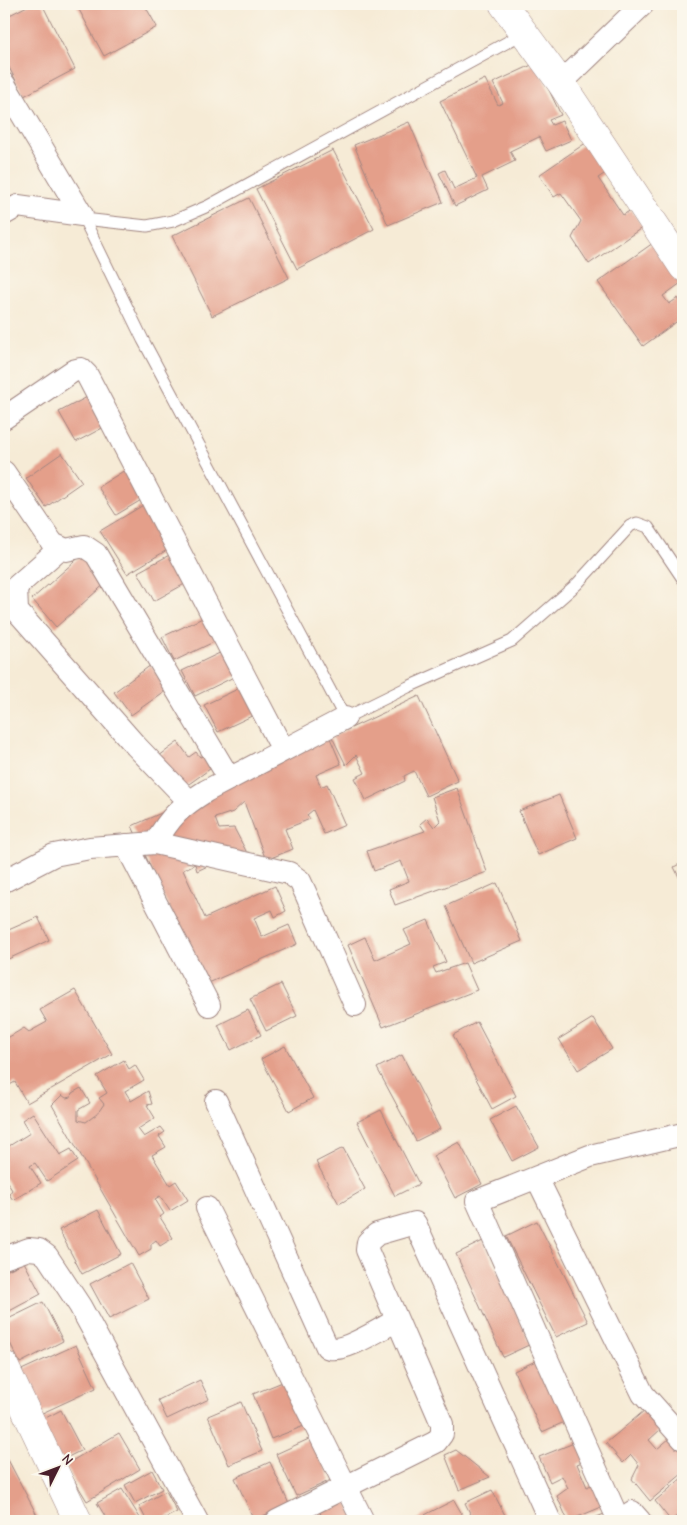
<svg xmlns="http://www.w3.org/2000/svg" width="687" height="1525" font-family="'Comic Neue',sans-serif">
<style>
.building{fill:#e49f8a}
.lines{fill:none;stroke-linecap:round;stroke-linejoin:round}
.service-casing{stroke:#a08580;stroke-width:13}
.minor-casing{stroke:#a08580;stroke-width:24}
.tertiary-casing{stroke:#a08580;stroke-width:29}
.service{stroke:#fff;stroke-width:11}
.minor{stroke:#fff;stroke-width:22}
.tertiary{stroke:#fff;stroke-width:28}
</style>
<rect width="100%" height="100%" fill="#fbf7ec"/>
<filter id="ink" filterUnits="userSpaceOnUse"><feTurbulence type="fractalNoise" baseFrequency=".02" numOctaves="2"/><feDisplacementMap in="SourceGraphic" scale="10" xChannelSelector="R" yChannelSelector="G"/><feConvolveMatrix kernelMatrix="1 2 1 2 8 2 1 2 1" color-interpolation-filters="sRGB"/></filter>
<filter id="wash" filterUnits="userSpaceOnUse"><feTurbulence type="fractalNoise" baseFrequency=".0096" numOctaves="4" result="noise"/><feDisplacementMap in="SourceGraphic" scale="20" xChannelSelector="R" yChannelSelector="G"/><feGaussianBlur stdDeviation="1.12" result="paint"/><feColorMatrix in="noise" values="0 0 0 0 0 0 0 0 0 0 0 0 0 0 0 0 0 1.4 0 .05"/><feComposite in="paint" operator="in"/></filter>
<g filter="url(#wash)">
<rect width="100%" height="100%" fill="#f6ebd6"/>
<g id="blocks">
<path class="building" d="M31,4H42L75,69L24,96L4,58V18Z
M76,4H144L157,27L104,56Z
M536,63L561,115L549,120L552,125L562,121L571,140L546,151L539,137L510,151L515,161L482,177L488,190L455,206L439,173L445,170L454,189L477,178L440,101L485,79L498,105L503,103L493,83Z
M409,122L443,202L388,225L354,145Z
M590,140L610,170L598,178L623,215L631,210L643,227L589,264L572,238L581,221L561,193L554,197L539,175Z
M333,150L374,229L297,269L256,189Z
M249,198L289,278L212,316L172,236Z
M653,243L681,283L663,296L669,304L678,298L683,306V317L643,346L598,282Z
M91,395L108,425L76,442L59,412Z
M62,453L82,482L46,507L26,478Z
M125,470L143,499L116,515L98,487Z
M145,504L172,547L127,574L100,531Z
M173,553L190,581L154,601L138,572Z
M83,554L107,582L56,627L32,599Z
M209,615L220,639L174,661L162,637Z
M228,649L240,674L195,696L182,671Z
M151,665L168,689L131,715L114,692Z
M244,686L258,713L218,732L204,705Z
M419,696L458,781L426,796L414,771L404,776L405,781L366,800L355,778L365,773L356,755L346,765L332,737Z
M330,738L341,764L316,775L321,787L327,784L345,825L324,834L313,810L307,815L310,819L285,829L293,849L266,860L244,802L233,812L215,818L219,829L234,828L246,851L231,858L229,856L197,871L195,864L183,870L205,918L275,886L286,911L275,917L272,910L254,918L262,937L289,925L297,944L204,985L132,826Z
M178,742L189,757L196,752L200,757L206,755L214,766L182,789L159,756Z
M457,788L487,872L395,905L389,889L409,881L401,861L374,871L367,851L425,831L420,824L427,818L434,827L440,821L432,797Z
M559,795L577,838L538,855L519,811Z
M683,862V885L674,867Z
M497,883L522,941L471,963L446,906Z
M38,917L49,940L4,961V932Z
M428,920L446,962L433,967L436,973L465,963L477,990L383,1027L348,945L365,937L375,960L411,944L404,930Z
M281,984L297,1016L266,1031L250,999Z
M75,990L112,1054L27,1103L15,1082L4,1088V1040L24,1028L29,1032L47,1022L40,1010Z
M248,1010L261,1035L231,1050L218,1025Z
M593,1018L612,1049L578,1070L559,1039Z
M477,1022L516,1096L492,1109L453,1035Z
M285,1046L313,1098L289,1111L261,1059Z
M402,1055L440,1129L416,1141L377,1068Z
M124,1060L129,1069L135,1065L144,1080L125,1091L131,1101L148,1091L152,1104L147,1105L155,1118L138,1129L144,1137L161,1127L165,1132L159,1136L166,1147L152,1155L170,1185L176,1181L188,1200L170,1211L160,1196L155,1199L164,1214L160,1217L173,1238L160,1246L156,1240L151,1244V1249L139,1256L52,1105L62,1095L66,1098L71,1097L72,1093L81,1088L90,1103L78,1110V1120L86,1122L97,1114L104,1104L99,1098L107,1093L97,1076Z
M516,1106L539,1147L512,1161L490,1120Z
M381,1110L419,1184L395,1196L357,1122Z
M33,1113L60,1155L71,1149L78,1161L47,1181L35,1163L30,1166L41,1183L13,1200L9,1194L12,1190L4,1177V1136L9,1146L30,1133L22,1120Z
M459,1142L482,1184L455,1198L433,1156Z
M343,1148L365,1189L339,1204L316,1162Z
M98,1210L121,1254L82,1274L59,1230Z
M537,1221L588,1322L556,1337L506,1236Z
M483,1241L531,1344L503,1357L456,1254Z
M24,1262L41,1294L4,1314V1272Z
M130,1263L149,1299L109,1319L90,1284Z
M43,1302L63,1341L20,1363L4,1331V1321Z
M76,1345L96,1388L36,1416L15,1373Z
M540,1359L569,1420L542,1432L514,1371Z
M200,1380L209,1399L167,1419L158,1400Z
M285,1381L304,1426L271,1439L253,1394Z
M241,1402L262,1451L229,1465L208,1416Z
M61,1410L82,1450L56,1463L36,1423Z
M645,1410L661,1429L649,1440L657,1449L670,1438L683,1453V1473L650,1501L632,1479L639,1465L631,1455L623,1463L606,1443Z
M119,1433L140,1469L87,1501L65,1465Z
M311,1438L331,1480L296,1496L276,1454Z
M579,1441L587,1460L577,1464L587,1487L595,1483L604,1506L568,1521L557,1496L568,1488L562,1476L550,1482L539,1457Z
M456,1450L490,1477L459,1490L445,1455Z
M4,1452L40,1521H4Z
M270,1462L289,1504L254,1520L235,1478Z
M152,1470L162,1489L135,1503L125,1485Z
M683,1477V1518L680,1513L671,1521L655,1501Z
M122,1489L142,1521H108L97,1503Z
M492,1490L508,1521H474L465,1503Z
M166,1491L177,1512L159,1521H147L139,1506Z
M343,1494L356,1521H324L317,1506Z
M454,1500L466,1521H413Z
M609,1512L613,1521H587Z"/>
</g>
</g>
<g filter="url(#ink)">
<use href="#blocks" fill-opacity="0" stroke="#a08580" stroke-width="1"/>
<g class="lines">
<defs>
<path id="service" d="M84,219L143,340L345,718L408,687L512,641L577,584L630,526L637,523L648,527L683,579
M84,219L147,226L173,221L208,206L524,33"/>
<path id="minor" d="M561,83L643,4
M4,84L82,215
M4,214L18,206L82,215
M4,418L73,371L81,369L87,375L283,750
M4,472L53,544L66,550L84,546L96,554L229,778
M59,549L16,587L17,611L136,746L189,801
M155,843C171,816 179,808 206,791L345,718
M126,845L209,1005
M4,881L54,855L90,848L155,843L289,873L300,881L306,894L355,1005
M216,1101L327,1347C341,1355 382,1328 397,1320
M537,1178L643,1394L683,1439
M207,1208L363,1521
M4,1258L29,1249L39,1250L47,1256L80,1306L197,1521
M632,1512L640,1521
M277,1521L436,1442L442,1434V1424L367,1250L368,1242L377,1234L415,1223L550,1521
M619,1521L477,1201L590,1156L683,1134"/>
<path id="tertiary" d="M503,4L561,83L683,267
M4,1365L78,1521"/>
</defs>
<use href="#service" class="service-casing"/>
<use href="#minor" class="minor-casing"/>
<use href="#tertiary" class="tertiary-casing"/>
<use href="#service" class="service"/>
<use href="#minor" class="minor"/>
<use href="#tertiary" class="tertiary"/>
</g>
</g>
<rect width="687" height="1525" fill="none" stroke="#fbf7ec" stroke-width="20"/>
<g transform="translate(58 1468) rotate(48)" stroke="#fbf7ec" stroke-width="4" paint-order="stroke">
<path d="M0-4L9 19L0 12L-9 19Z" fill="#4a1f2b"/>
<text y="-8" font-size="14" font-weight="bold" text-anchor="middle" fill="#4a1f2b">N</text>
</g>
</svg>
